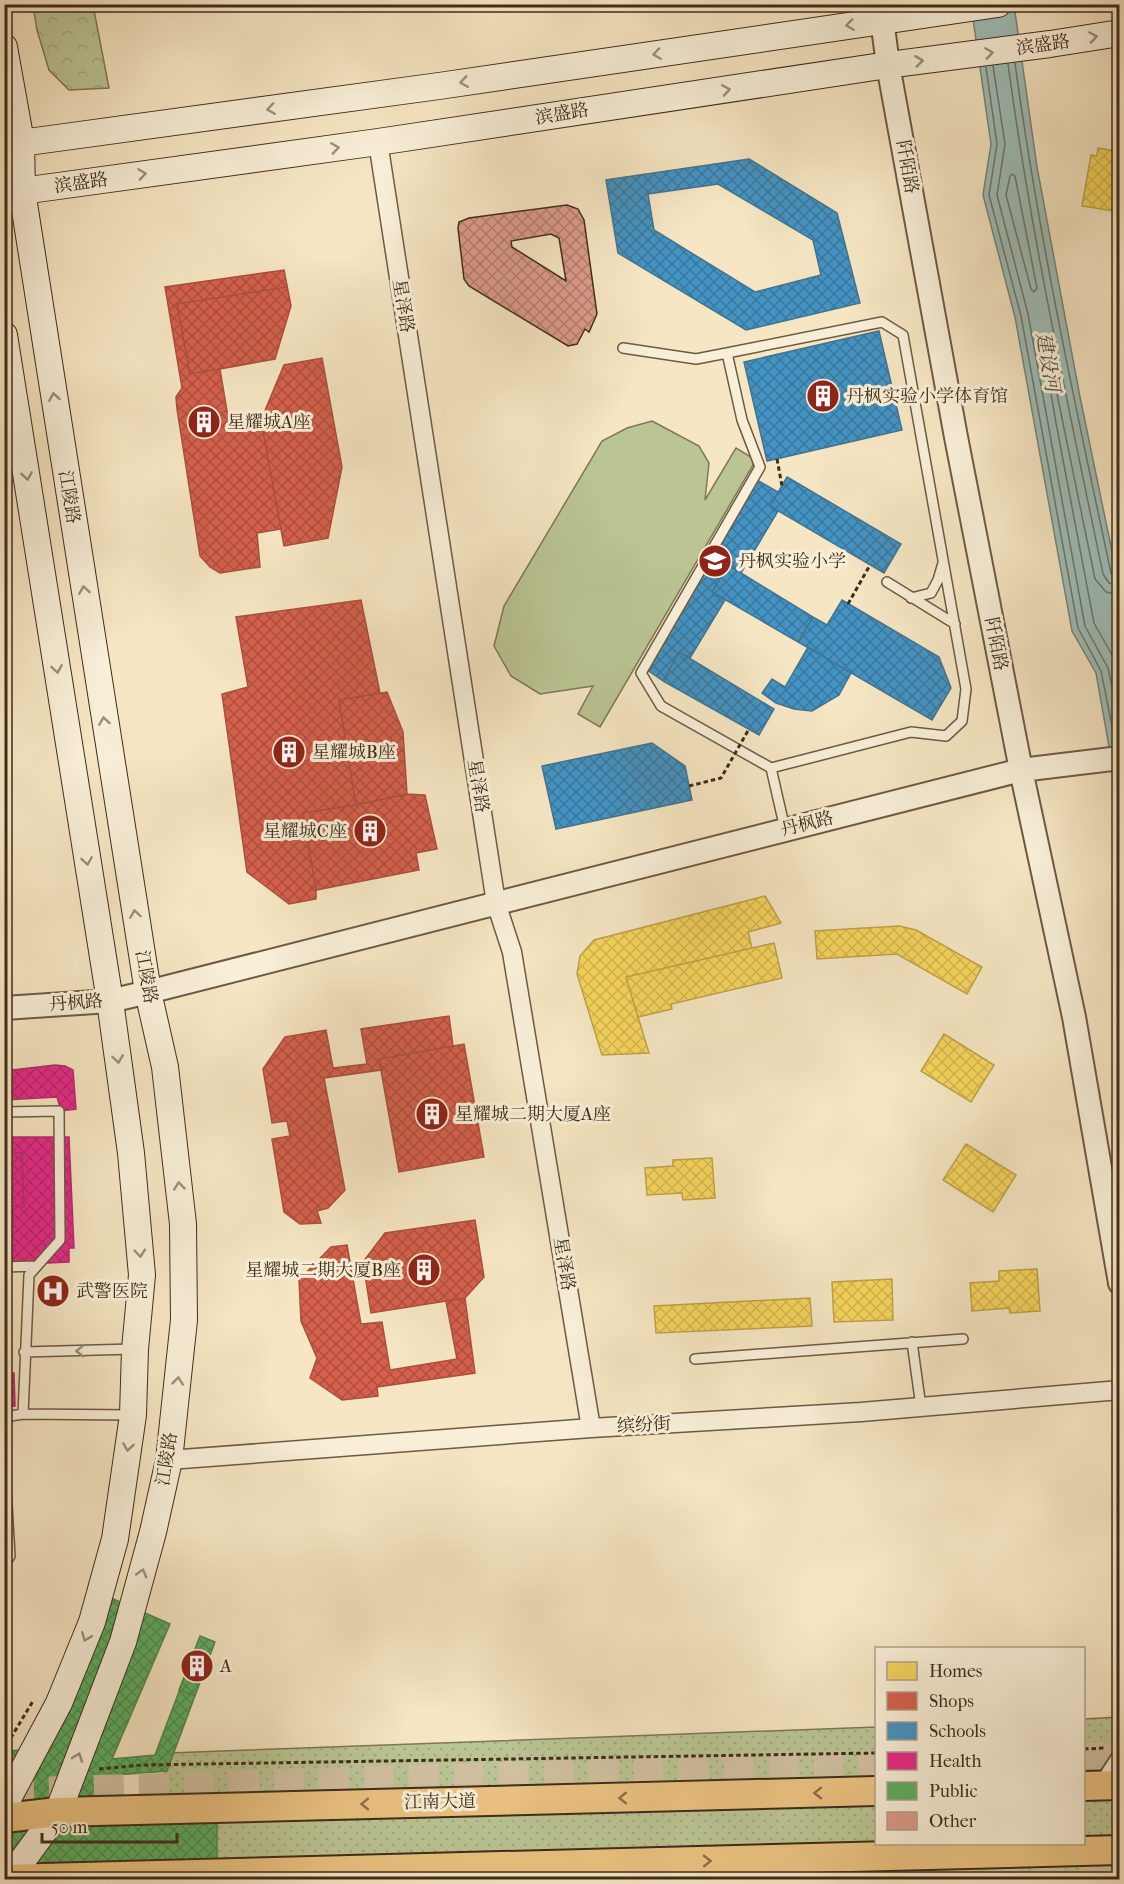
<svg xmlns="http://www.w3.org/2000/svg" width="1124" height="1884" font-family="'IM FELL French Canon','Noto Serif SC',serif">
<style>
.grass{fill:url(#grass-dots);stroke:#7d7857;stroke-width:1.5}
.forest{fill:url(#forest-crowns);stroke:#7d7857;stroke-width:1.5}
.pitch{fill:#bbc594;stroke:#7d7857;stroke-width:1.5}
.water{fill:#9ebeb9;stroke:#788479;stroke-width:1.5}
.homes{fill:url(#homes-cross-hatch);stroke:#bfa248;stroke-width:1.5}
.shops{fill:url(#shops-cross-hatch);stroke:#a9503e;stroke-width:1.5}
.schools{fill:url(#schools-cross-hatch);stroke:#427490;stroke-width:1.5;fill-rule:evenodd}
.health{fill:url(#health-cross-hatch);stroke:#b52a68;stroke-width:1.5}
.public{fill:url(#public-cross-hatch);stroke:#52874c;stroke-width:1.5}
.lines{fill:none;stroke-linecap:round;stroke-linejoin:round}
.shore{stroke:#6e756a;stroke-width:1.5}
.building{fill:url(#building-cross-hatch);stroke:#3f2c1a;stroke-width:1.5;fill-rule:evenodd}
.trunk-tunnel{stroke:#d1c1a1;stroke-width:30;stroke-dasharray:30 15;stroke-linecap:butt}
.service-casing{stroke:#6d5a44;stroke-width:12}
.minor-casing{stroke:#6d5a44;stroke-width:21}
.tertiary-casing{stroke:#6d5a44;stroke-width:26}
.secondary-casing{stroke:#3f2c1a;stroke-width:28}
.primary-casing{stroke:#3f2c1a;stroke-width:32}
.path{stroke:#3f2c1a;stroke-width:3;stroke-dasharray:4.5 3;stroke-linecap:butt}
.service{stroke:#f9efd8;stroke-width:9}
.minor{stroke:#f9efd8;stroke-width:18}
.tertiary{stroke:#f9efd8;stroke-width:22}
.secondary{stroke:#f9efd8;stroke-width:26}
.primary{stroke:#ebc382;stroke-width:28}
.path-bridge{stroke:#3f2c1a;stroke-width:3;stroke-dasharray:4.5 3;stroke-linecap:butt}
.oneway{stroke:#9c8e79}
.oneway2{stroke:#8c7049}
.labels{text-anchor:middle;dominant-baseline:central;stroke-width:6;stroke-linejoin:round;paint-order:stroke}
.street-label{font-size:18px;fill:#3f2c1a;stroke:#f9efd8}
.poi-label{font-size:18px;fill:#3f2c1a;stroke:#f9efd8;text-anchor:start}
.water-label{font-size:20px;font-style:italic;fill:#575042;stroke:#f9efd8}
</style>
<defs>
<pattern id="grass-dots" width="8" height="8" patternUnits="userSpaceOnUse" patternTransform="scale(1.5)"><rect width="8" height="8" fill="#bbc594"/><path d="M2 2h.1M6 6h.1" fill="none" stroke="#a2a97f" stroke-width="1.8" stroke-linecap="round"/></pattern>
<pattern id="forest-crowns" width="20" height="18" patternUnits="userSpaceOnUse" patternTransform="scale(1.5)"><rect width="20" height="18" fill="#bbc594"/><path d="M2 6a3 3 0 1 1 6 0M12 15a3 3 0 1 1 6 0" fill="none" stroke="#a2a97f"/></pattern>
<pattern id="homes-cross-hatch" width="8" height="8" patternUnits="userSpaceOnUse" patternTransform="scale(1.5)"><rect width="8" height="8" fill="#f6d55c"/><path d="M0 0l8 8M0 8l8-8" fill="none" stroke="#d4b74f"/></pattern>
<pattern id="shops-cross-hatch" width="8" height="8" patternUnits="userSpaceOnUse" patternTransform="scale(1.5)"><rect width="8" height="8" fill="#d6604d"/><path d="M0 0l8 8M0 8l8-8" fill="none" stroke="#af4f3f"/></pattern>
<pattern id="schools-cross-hatch" width="8" height="8" patternUnits="userSpaceOnUse" patternTransform="scale(1.5)"><rect width="8" height="8" fill="#4393c3"/><path d="M0 0l8 8M0 8l8-8" fill="none" stroke="#39789e"/></pattern>
<pattern id="health-cross-hatch" width="8" height="8" patternUnits="userSpaceOnUse" patternTransform="scale(1.5)"><rect width="8" height="8" fill="#e7298a"/><path d="M0 0l8 8M0 8l8-8" fill="none" stroke="#bd2370"/></pattern>
<pattern id="public-cross-hatch" width="8" height="8" patternUnits="userSpaceOnUse" patternTransform="scale(1.5)"><rect width="8" height="8" fill="#5aae61"/><path d="M0 0l8 8M0 8l8-8" fill="none" stroke="#4c8e4f"/></pattern>
<pattern id="building-cross-hatch" width="8" height="8" patternUnits="userSpaceOnUse" patternTransform="scale(1.5)"><rect width="8" height="8" fill="#dc9a89"/><path d="M0 0l8 8M0 8l8-8" fill="none" stroke="#b47e6f"/></pattern>
</defs>
<rect width="100%" height="100%" fill="#f6e6c3"/>
<filter id="stains"><feTurbulence type="fractalNoise" baseFrequency=".00333" numOctaves="4"/><feColorMatrix values="0 0 0 0 .2 0 0 0 0 .09 0 0 0 0 .02 0 0 0 .5 -.17"/></filter>
<radialGradient id="worn" r=".72"><stop offset=".6" stop-color="#630" stop-opacity="0"/><stop offset="1" stop-color="#630" stop-opacity=".3"/></radialGradient>
<path class="grass" d="M1119,1717V1879L141,1880L169,1753L876,1727V1844H1084V1719Z"/>
<path class="forest" d="M33,5H93L109,88L69,90L49,70L37,30Z"/>
<path class="pitch" d="M652,421L699,446L709,463L705,500L736,448L756,460L600,727L578,714L593,686L540,694L511,676L494,646L504,606L602,441L627,428Z"/>
<path class="water" d="M971,5H1014L1037,167L1080,397L1119,585V803L1096,673L1072,631L1015,317L983,195L991,144Z"/>
<path class="homes" d="M1098,148L1120,152V205L1114,204L1113,211L1082,206L1091,155L1097,156Z
M1113,281H1120V327H1117Z
M765,896L781,923L748,932L752,948L626,977L649,1053L602,1055L577,974L580,956L594,940Z
M899,926L916,930L982,967L967,994L897,954L817,959L815,931Z
M774,943L782,978L671,1004L672,1009L638,1017L626,977Z
M944,1034L994,1065L971,1102L921,1071Z
M966,1144L1016,1175L993,1212L943,1180Z
M712,1158L715,1198L683,1200L682,1193L647,1195L645,1168L673,1166V1160Z
M1037,1269L1040,1311L1010,1313L1009,1308L972,1311L970,1283L999,1281V1271Z
M892,1279L893,1320L834,1322L832,1282Z
M810,1298L812,1326L656,1333L654,1306Z"/>
<path class="shops" d="M284,270L291,306L275,359L220,369L229,423L261,420L281,529L257,533L260,567L220,573L210,567L200,556L177,409L176,397L182,388L165,287Z
M287,287L291,306L275,359L190,374L177,304Z
M322,358L342,467L328,538L284,546L261,420L284,365Z
M361,600L380,693L339,700L356,805L303,813L316,890V899L289,904L247,872L222,694L248,687L236,617Z
M387,692L403,732L407,794L425,795L437,849L416,853L419,870L316,890L303,813L356,805L339,700Z
M407,794L425,795L437,849L416,853L419,870L316,890L303,813L356,805Z
M449,1016L453,1046L379,1059L381,1070L324,1078L345,1190L328,1208L317,1211L321,1223L300,1224L284,1212L272,1139L290,1136L287,1121L272,1123L263,1069L285,1037L326,1030L333,1068L367,1064L361,1029Z
M464,1044L484,1157L399,1172L379,1059Z
M475,1220L484,1277L465,1298L371,1313L363,1262L385,1233Z
M347,1245L361,1324L382,1322L390,1370L457,1359L446,1301L465,1298L475,1373L377,1387L378,1396L342,1400L310,1378L317,1358L301,1321L299,1280L331,1247Z"/>
<path class="schools" d="M749,159L837,213L860,303L746,330L618,253L606,180ZM718,184L813,240L821,275L755,292L654,230L648,194Z
M879,331L902,430L767,461L744,362Z
M787,477L901,544L884,573L770,506Z
M757,480L778,492L770,506L778,511L741,573L728,565L712,592L725,600L690,658L679,652L663,681L643,667Z
M728,565L813,617L798,642L712,592Z
M842,600L939,657L951,688L932,720L798,642L813,617L827,625Z
M808,647L851,673L839,695L812,711L794,709L776,703L762,693L772,679L785,687Z
M679,652L774,709L759,735L663,681Z
M652,743L685,766L692,800L556,829L542,766Z"/>
<path class="health" d="M55,1065L65,1066L73,1070L76,1109L61,1111L57,1097L4,1100V1071Z
M4,1137H8L5,1153H22L24,1207L11,1206L13,1219H4Z
M8,1137H69L74,1248H69V1262L4,1265V1219H13L11,1206L24,1207L22,1153H5Z
M4,1373H14L15,1406L4,1407Z"/>
<path class="public" d="M111,1598L170,1624L112,1759L155,1755L200,1636L215,1642L167,1771L103,1776L91,1804L217,1797V1864L4,1880V1805L36,1765L4,1767V1751L43,1749Z
M200,1636L215,1642L195,1696L179,1690Z"/>
<g class="lines">
<path class="shore" d="M1015,63C1038,234 1075,404 1111,573L1114,577L1120,578
M1008,64C1031,235 1068,405 1103,574L1109,583L1120,586
M993,66L1005,144L997,195L1028,314L1085,626L1108,668L1120,724
M986,67L997,144L989,195L1021,316L1078,628L1101,671L1116,746
M1012,174L1015,176L1037,288L1034,292L1031,289L1006,195L1010,176Z
M1120,595L1106,592L1095,579L1057,394L1053,391L1051,394L1056,423L1094,623L1116,662L1120,677"/>
</g>
<path class="building" d="M567,205L578,209L584,220L597,314L589,332L585,329L577,344L568,346L469,286L464,279L458,228L459,222L469,218ZM551,234L559,238L566,281L512,247L511,241Z"/>
<g class="lines">
<path class="trunk-tunnel" d="M1084,1758L1120,1757
M4,1793L876,1765
M810,1880L1120,1872"/>
<defs>
<path id="service" d="M623,348L696,359L727,353
M887,582L955,624
M911,598L931,593L938,580L943,563
M771,768L661,706L641,673L760,467L742,420L727,353L882,322L903,335L966,689L962,721L946,736L911,732L771,768L785,829
M4,1112L59,1111L60,1240L29,1275L23,1414L4,1417
M4,1267L36,1266
M912,1342L921,1407
M24,1352L133,1349
M695,1359L963,1339
M23,1414L132,1415
M4,1455L10,1556L4,1566"/>
<path id="minor" d="M378,142L496,903L512,952L591,1428
M169,1460L591,1428L861,1412L1120,1390"/>
<path id="tertiary" d="M880,4L888,65L956,437L1021,770L1074,1017L1120,1283
M4,1008L110,1001L148,992L1021,770L1120,758
M1105,1786L1120,1763"/>
<path id="secondary" d="M4,47L21,142L22,191L148,992L165,1067L183,1224L184,1320L169,1460L153,1532L123,1642L58,1812L8,1880
M6,145L439,86L998,4
M5,195L22,191L378,142L888,65L1050,44L1120,33
M4,335L110,1001L131,1153L142,1275L135,1349L133,1415L115,1539L92,1622L59,1703L4,1806"/>
<path id="primary" d="M1084,1786L1120,1785
M4,1818L58,1812L876,1791
M4,1879L1120,1850"/>
</defs>
<use href="#service" class="service-casing"/>
<use href="#minor" class="minor-casing"/>
<use href="#tertiary" class="tertiary-casing"/>
<use href="#secondary" class="secondary-casing"/>
<use href="#primary" class="primary-casing"/>
<path class="path" d="M777,459L782,486
M848,604L870,565
M4,1742L12,1736L33,1701
M1084,1749L1106,1748
M99,1769L142,1765L876,1753
M1087,1880L1120,1878"/>
<use href="#service" class="service"/>
<use href="#minor" class="minor"/>
<use href="#tertiary" class="tertiary"/>
<use href="#secondary" class="secondary"/>
<use href="#primary" class="primary"/>
<path class="path-bridge" d="M689,786L721,778L749,729"/>
</g>
<defs><path id="oneway-chevron" d="M-2-3.5L2.5 0L-2 3.5" fill="none" stroke-width="1.6" stroke-linecap="round" stroke-linejoin="round" transform="scale(1.5)"/></defs>
<g class="oneway">
<use href="#oneway-chevron" transform="translate(850 25) rotate(172)"/>
<use href="#oneway-chevron" transform="translate(1093 37) rotate(-9)"/>
<use href="#oneway-chevron" transform="translate(989 53) rotate(-8)"/>
<use href="#oneway-chevron" transform="translate(657 54) rotate(172)"/>
<use href="#oneway-chevron" transform="translate(919 61) rotate(-7)"/>
<use href="#oneway-chevron" transform="translate(464 82) rotate(172)"/>
<use href="#oneway-chevron" transform="translate(726 90) rotate(-9)"/>
<use href="#oneway-chevron" transform="translate(271 109) rotate(172)"/>
<use href="#oneway-chevron" transform="translate(335 148) rotate(-8)"/>
<use href="#oneway-chevron" transform="translate(142 174) rotate(-8)"/>
<use href="#oneway-chevron" transform="translate(54 397) rotate(-99)"/>
<use href="#oneway-chevron" transform="translate(27 476) rotate(81)"/>
<use href="#oneway-chevron" transform="translate(84 590) rotate(-99)"/>
<use href="#oneway-chevron" transform="translate(57 669) rotate(81)"/>
<use href="#oneway-chevron" transform="translate(104 721) rotate(-99)"/>
<use href="#oneway-chevron" transform="translate(87 861) rotate(81)"/>
<use href="#oneway-chevron" transform="translate(135 914) rotate(-99)"/>
<use href="#oneway-chevron" transform="translate(118 1059) rotate(82)"/>
<use href="#oneway-chevron" transform="translate(179 1186) rotate(-96)"/>
<use href="#oneway-chevron" transform="translate(140 1253) rotate(85)"/>
<use href="#oneway-chevron" transform="translate(80 1351) rotate(179)"/>
<use href="#oneway-chevron" transform="translate(178 1381) rotate(-84)"/>
<use href="#oneway-chevron" transform="translate(128 1447) rotate(99)"/>
<use href="#oneway-chevron" transform="translate(142 1573) rotate(-74)"/>
<use href="#oneway-chevron" transform="translate(86 1637) rotate(112)"/>
<use href="#oneway-chevron" transform="translate(78 1757) rotate(-70)"/>
</g>
<g class="oneway2">
<use href="#oneway-chevron" transform="translate(818 1793) rotate(179)"/>
<use href="#oneway-chevron" transform="translate(623 1798) rotate(179)"/>
<use href="#oneway-chevron" transform="translate(365 1804) rotate(179)"/>
<use href="#oneway-chevron" transform="translate(707 1861) rotate(-1)"/>
</g>
<defs>
<symbol id="building-disc" viewBox="-11 -11 22 22"><circle r="9.5" fill="#8f2418" stroke="#f9efd8"/><path d="M-4-6H4V6H1V3H-1V6H-4ZM-2.5-4.3h1.7v1.8h-1.7ZM.8-4.3h1.7v1.8H.8ZM-2.5-1h1.7V.8h-1.7ZM.8-1h1.7V.8H.8Z" fill="#fff"/></symbol>
<symbol id="school-disc" viewBox="-11 -11 22 22"><circle r="9.5" fill="#8f2418" stroke="#f9efd8"/><path d="M0-5L7-2L0 1L-7-2ZM-4 1L0 2.5L4 1V4Q0 6-4 4Z" fill="#fff"/></symbol>
<symbol id="hospital-disc" viewBox="-11 -11 22 22"><circle r="9.5" fill="#8f2418" stroke="#f9efd8"/><path d="M-5-5h3v3.5h4V-5h3V5h-3V1.5h-4V5h-3Z" fill="#fff"/></symbol>
</defs>
<g fill-rule="evenodd">
<use href="#building-disc" x="804" y="377" width="38" height="38"/>
<use href="#building-disc" x="185" y="403" width="38" height="38"/>
<use href="#school-disc" x="696" y="542" width="38" height="38"/>
<use href="#building-disc" x="270" y="733" width="38" height="38"/>
<use href="#building-disc" x="351" y="812" width="38" height="38"/>
<use href="#building-disc" x="413" y="1095" width="38" height="38"/>
<use href="#building-disc" x="405" y="1251" width="38" height="38"/>
<use href="#hospital-disc" x="34" y="1272" width="38" height="38"/>
<use href="#building-disc" x="178" y="1647" width="38" height="38"/>
</g>
<g class="labels">
<g class="street-label">
<text transform="translate(1043 45) rotate(-8)">滨盛路</text>
<text transform="translate(562 114) rotate(-9)">滨盛路</text>
<text transform="translate(907 167) rotate(80)">阡陌路</text>
<text transform="translate(81 183) rotate(-8)">滨盛路</text>
<text transform="translate(403 306) rotate(81)">星泽路</text>
<text transform="translate(69 497) rotate(81)">江陵路</text>
<text transform="translate(996 644) rotate(79)">阡陌路</text>
<text transform="translate(478 786) rotate(81)">星泽路</text>
<text transform="translate(807 824) rotate(-14)">丹枫路</text>
<text transform="translate(146 977) rotate(80)">江陵路</text>
<text transform="translate(76 1003) rotate(-4)">丹枫路</text>
<text transform="translate(564 1264) rotate(81)">星泽路</text>
<text transform="translate(644 1425) rotate(-3)">缤纷街</text>
<text transform="translate(167 1459) rotate(-81)">江陵路</text>
<text transform="translate(440 1802) rotate(-1)">江南大道</text>
</g>
<g class="poi-label">
<text x="846" y="396">丹枫实验小学体育馆</text>
<text x="227" y="422">星耀城A座</text>
<text x="738" y="561">丹枫实验小学</text>
<text x="312" y="752">星耀城B座</text>
<text x="347" y="831" text-anchor="end">星耀城C座</text>
<text x="455" y="1114">星耀城二期大厦A座</text>
<text x="401" y="1270" text-anchor="end">星耀城二期大厦B座</text>
<text x="76" y="1291">武警医院</text>
<text x="220" y="1666">A</text>
</g>
<g class="water-label">
<text transform="translate(1048 362) rotate(80)">建设河</text>
</g>
</g>
<rect width="1124" height="1884" fill="none" stroke="#f6e6c3" stroke-width="24"/>
<rect x="6" y="6" width="1112" height="1872" fill="none" stroke="#3f2c1a" stroke-width="3"/>
<rect x="12" y="12" width="1100" height="1860" fill="none" stroke="#3f2c1a" stroke-width="1.5"/>
<rect x="875" y="1647" width="210" height="198" fill="#f9efd8" stroke="#afa18c" stroke-width="1.5"/>
<rect x="887" y="1662" width="30" height="18" fill="#f6d55c" stroke="#afa18c" stroke-width="1.5"/>
<text x="929" y="1677" font-size="18" fill="#3f2c1a">Homes</text>
<rect x="887" y="1692" width="30" height="18" fill="#d6604d" stroke="#afa18c" stroke-width="1.5"/>
<text x="929" y="1707" font-size="18" fill="#3f2c1a">Shops</text>
<rect x="887" y="1722" width="30" height="18" fill="#4393c3" stroke="#afa18c" stroke-width="1.5"/>
<text x="929" y="1737" font-size="18" fill="#3f2c1a">Schools</text>
<rect x="887" y="1752" width="30" height="18" fill="#e7298a" stroke="#afa18c" stroke-width="1.5"/>
<text x="929" y="1767" font-size="18" fill="#3f2c1a">Health</text>
<rect x="887" y="1782" width="30" height="18" fill="#5aae61" stroke="#afa18c" stroke-width="1.5"/>
<text x="929" y="1797" font-size="18" fill="#3f2c1a">Public</text>
<rect x="887" y="1812" width="30" height="18" fill="#dc9a89" stroke="#afa18c" stroke-width="1.5"/>
<text x="929" y="1827" font-size="18" fill="#3f2c1a">Other</text>
<path d="M42 1833v9h135v-9" fill="none" stroke="#3f2c1a" stroke-width="3"/>
<text x="51" y="1833" font-size="18" fill="#3f2c1a" stroke="#f9efd8" stroke-width="4.5" paint-order="stroke">50 m</text>
<rect width="100%" height="100%" filter="url(#stains)"/>
<rect width="100%" height="100%" fill="url(#worn)"/>
</svg>
